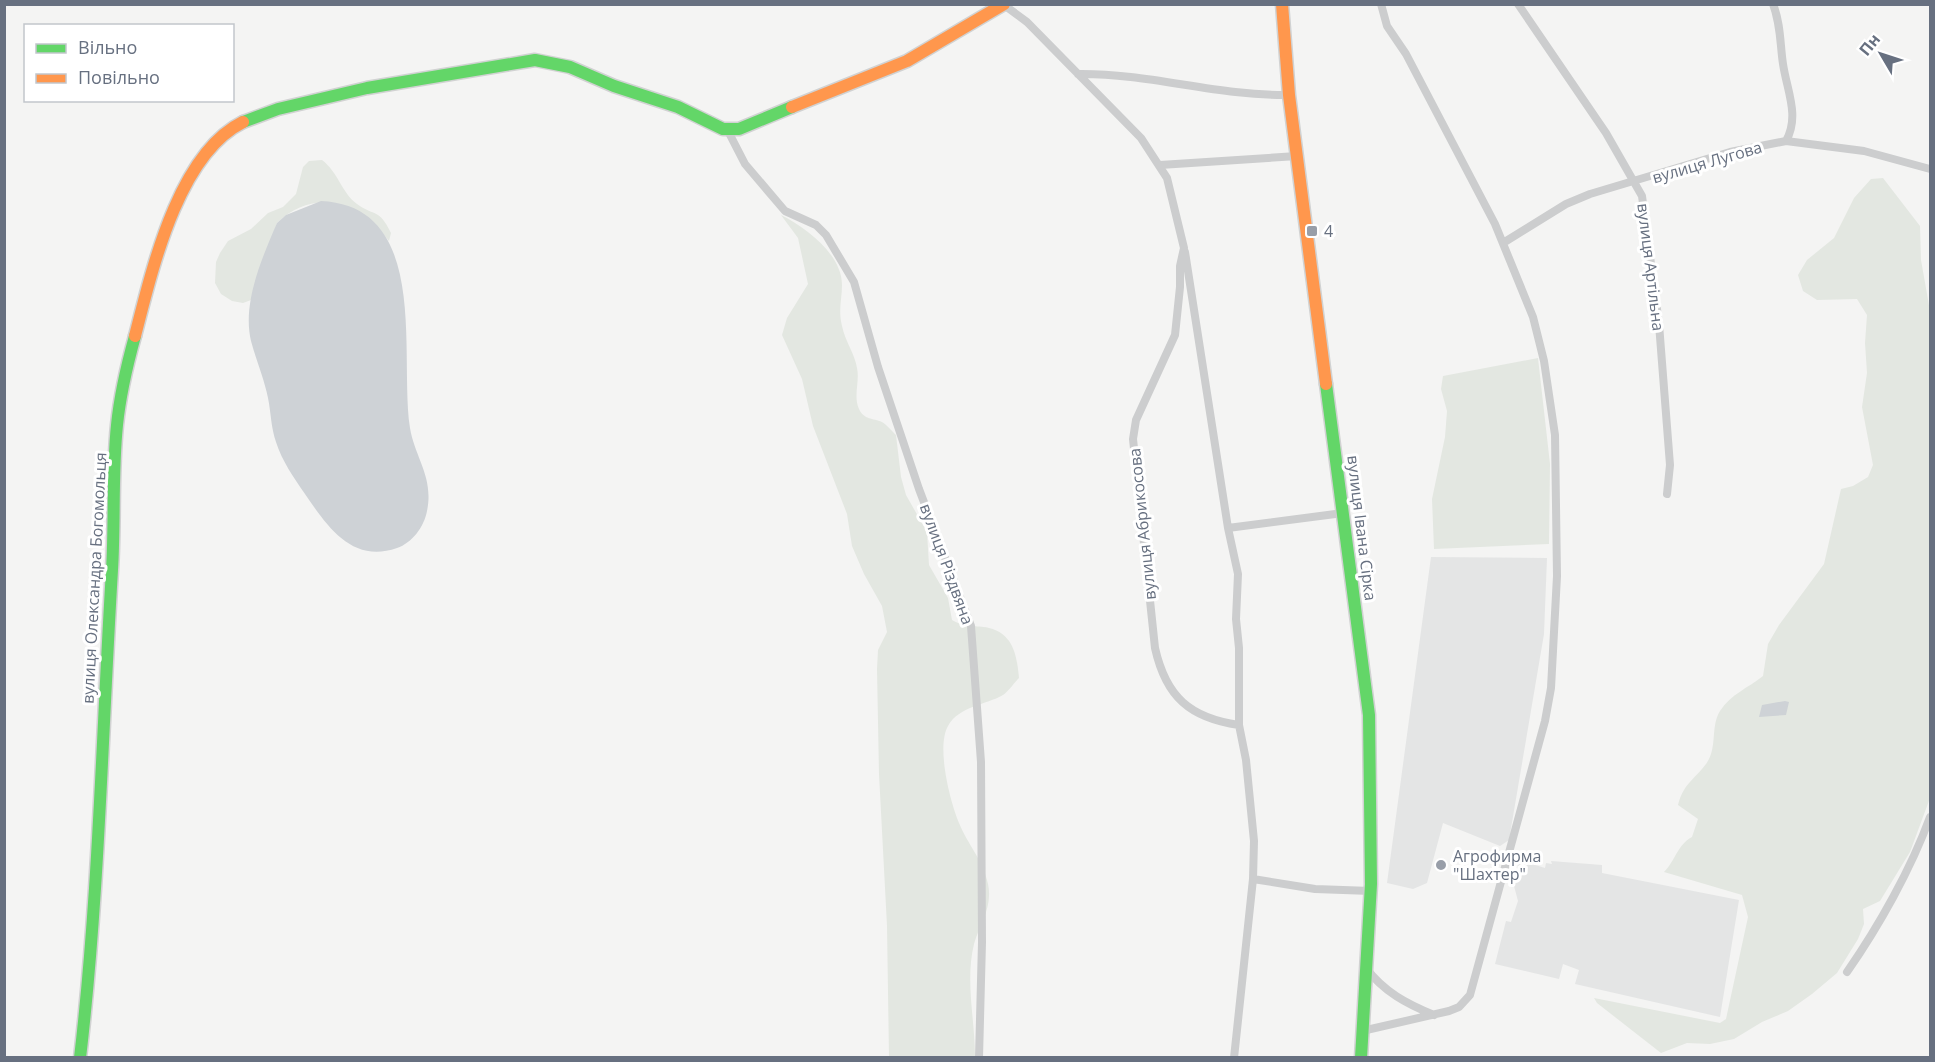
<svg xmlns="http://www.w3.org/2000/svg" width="1935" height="1062" font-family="'Open Sans',sans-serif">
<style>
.built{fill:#e4e5e5}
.green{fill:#e3e7e1}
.water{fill:#ced2d6}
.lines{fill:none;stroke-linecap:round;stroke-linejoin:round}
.fast-casing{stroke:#d1d2d2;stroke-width:15}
.slow-casing{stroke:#d1d2d2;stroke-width:15}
.street{stroke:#cccdce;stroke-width:8}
.fast{stroke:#63d668;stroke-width:12}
.slow{stroke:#ff974d;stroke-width:12}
.poi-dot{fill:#989ea8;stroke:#fff;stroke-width:2}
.labels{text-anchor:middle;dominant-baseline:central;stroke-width:6;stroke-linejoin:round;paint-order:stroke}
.street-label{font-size:16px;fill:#677080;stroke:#fff}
.poi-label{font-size:16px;fill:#677080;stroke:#fff;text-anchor:start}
</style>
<rect width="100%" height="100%" fill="#f4f4f3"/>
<path class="built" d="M1431,557L1547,558L1544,634L1509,840L1500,846L1443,823L1427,883L1413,889L1387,883Z
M1519,860L1545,868L1546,863L1552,864L1551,861L1602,865V873L1739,900L1720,1017L1575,984L1579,970L1563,964L1559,979L1495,964L1506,921L1511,922L1518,901L1514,886Z"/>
<path class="green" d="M322,160C338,172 342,193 357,204C375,217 379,208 391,233L389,241C360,203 315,186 277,223L251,300L243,303L232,301L221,294L215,283L216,262L220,253L228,241L251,229L268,213L283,207L296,194L303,167L309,161Z
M1883,178L1920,226L1921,260L1930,311V798L1910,852L1880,901L1863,909L1864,924L1858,939L1837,973L1812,994L1788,1011L1762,1022L1734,1039L1710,1044L1687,1043L1661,1053L1597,1003L1594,998L1720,1023L1726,1019L1748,917L1742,895L1664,872C1676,860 1677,845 1692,837L1698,819L1678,805C1684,783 1693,781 1706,764C1718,748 1710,727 1720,711C1731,694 1748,688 1763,676L1768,644L1779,625L1824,564L1841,489L1853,486L1868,477L1873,465L1862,407L1867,373L1865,343L1867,315L1857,299L1817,300L1803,291L1798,275L1807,260L1834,238L1854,198L1871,179Z
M781,215C805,227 842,254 842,285C842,299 838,310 842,326C845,341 855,354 857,368C860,382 853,396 859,409C864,420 873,418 882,422C887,425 892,431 896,435L901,477L906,495L927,532L929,565L948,598L952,620C970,630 974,624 989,628C1014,634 1017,657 1019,678C1014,683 1009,691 1003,695C986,705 959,706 948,726C936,747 950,801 959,823C968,845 983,860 988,884C993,907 980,923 974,944C965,981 975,1020 975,1057H889L887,926L879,774L877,669L878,650L887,632L882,606L864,574L852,546L847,514L813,426L802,379L782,335L787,318L808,284L798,238Z
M1538,358L1550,464L1549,544L1434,549L1432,499L1445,437L1447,411L1441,389L1443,376Z"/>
<path class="water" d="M321,201C431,206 399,355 410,428C415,458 434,477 427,511C424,527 412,543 397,548C352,564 327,526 305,494C294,478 282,461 276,442C271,428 271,413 268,398C264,378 256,360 251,341C242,303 262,258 277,223L286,215Z
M1785,701L1789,702L1786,715L1759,717L1762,705Z"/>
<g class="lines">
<defs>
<path id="fast" d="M243,122L278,109L367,88L535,60L570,67L614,86L678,107L723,129H739L792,107
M1326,384L1369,715L1371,884L1361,1058
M80,1058C99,896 102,733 112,570C115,521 112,473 117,425C120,395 127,365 135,336"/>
<path id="slow" d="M1282,4L1289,95L1326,384
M792,107L907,61L1004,4
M135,336C152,270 178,154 243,122"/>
</defs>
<use href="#fast" class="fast-casing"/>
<use href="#slow" class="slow-casing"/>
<path class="street" d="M1518,4L1606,133L1642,196L1659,324L1670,465L1667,494
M1773,4C1781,25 1780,44 1783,64C1787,91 1800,116 1786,141
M1004,5L1027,22L1141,138L1167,178L1184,248L1180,266V287L1175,335L1136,420L1133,439L1155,648C1166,697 1190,718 1239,725
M1078,74C1149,73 1217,96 1289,95
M728,131L745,164L785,211L816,225L826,235L854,282L878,367L919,489L971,626L981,762L982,942L979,1058
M1160,165L1297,156
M1503,243L1566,204L1590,194L1730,152L1786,141L1864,151L1930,169
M1185,252L1228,528L1238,574L1236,619L1239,648V725L1246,760L1254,841L1253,879L1234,1058
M1228,528L1343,513
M1253,879L1315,889L1371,891
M1366,968C1384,992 1407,1004 1434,1015
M1847,972C1879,926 1911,869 1930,817
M1362,1031L1449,1011L1459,1007L1470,995L1545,721L1551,688L1557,576L1555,435L1544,361L1533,317L1495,224L1406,54L1387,26L1381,4"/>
<use href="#fast" class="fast"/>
<use href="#slow" class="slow"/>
</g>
<g class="poi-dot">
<rect x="1306" y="225" width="12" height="12" rx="3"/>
<circle cx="1441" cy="865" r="6"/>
</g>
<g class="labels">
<g class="street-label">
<text transform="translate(1707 162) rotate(-16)">вулиця Лугова</text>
<text transform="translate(1651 267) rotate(83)">вулиця Артільна</text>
<text transform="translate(1142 524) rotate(-96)">вулиця Абрикосова</text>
<text transform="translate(1362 528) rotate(83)">вулиця Івана Сірка</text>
<text transform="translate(947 564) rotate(70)">вулиця Різдвяна</text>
<text transform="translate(94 578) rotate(-87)">вулиця Олександра Богомольця</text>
</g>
<g class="poi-label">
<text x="1324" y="231">4</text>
<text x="1453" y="856">Агрофирма<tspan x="1453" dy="18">"Шахтер"</tspan></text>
</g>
</g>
<rect width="1935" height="1062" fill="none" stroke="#677080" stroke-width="12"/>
<rect x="24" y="24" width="210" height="78" fill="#ffffff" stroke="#c2c6cc" stroke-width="1.5"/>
<rect x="36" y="44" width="30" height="9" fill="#63d668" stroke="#c2c6cc" stroke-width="1.5"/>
<text x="78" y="54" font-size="18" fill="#677080">Вільно</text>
<rect x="36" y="74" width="30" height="9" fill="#ff974d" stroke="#c2c6cc" stroke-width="1.5"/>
<text x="78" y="84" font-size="18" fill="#677080">Повільно</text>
<g transform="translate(1881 54) rotate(309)" stroke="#ffffff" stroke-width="4.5" paint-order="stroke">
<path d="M0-4.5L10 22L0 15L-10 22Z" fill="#677080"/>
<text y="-9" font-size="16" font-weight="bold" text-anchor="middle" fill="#677080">Пн</text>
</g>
</svg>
